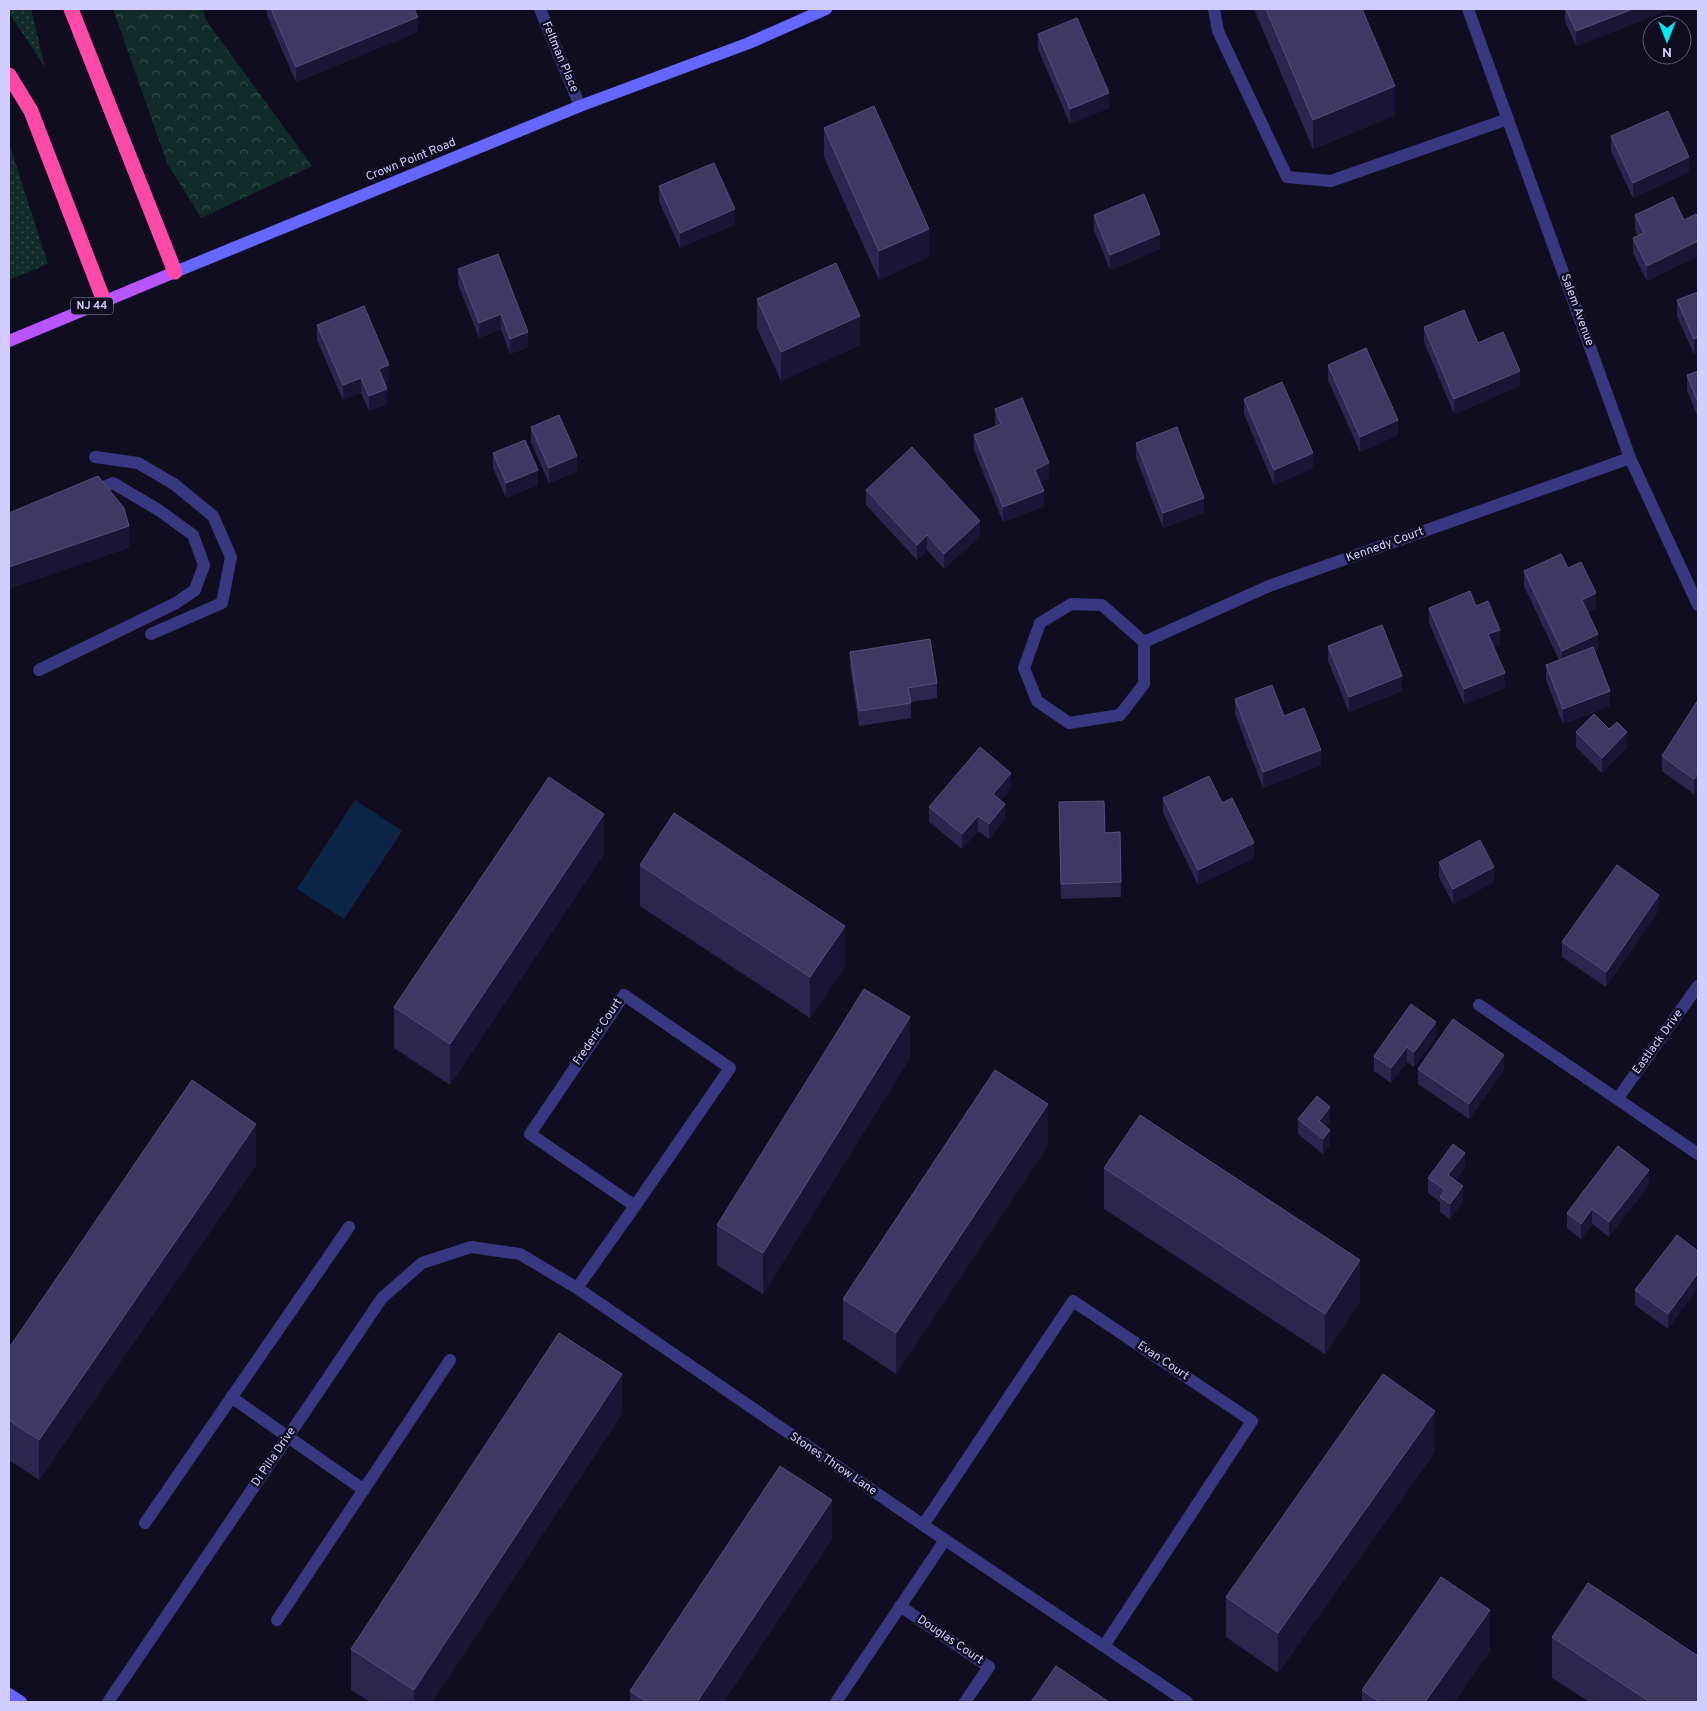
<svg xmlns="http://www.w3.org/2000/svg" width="1707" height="1711" font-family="Overpass,sans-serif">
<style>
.grass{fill:url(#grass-dots)}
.forest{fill:url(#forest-crowns)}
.water{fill:#0c2546}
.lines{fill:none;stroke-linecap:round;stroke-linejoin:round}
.service{stroke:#383880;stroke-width:12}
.minor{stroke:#383880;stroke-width:12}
.secondary{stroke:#6567fe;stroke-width:12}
.primary{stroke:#b955fe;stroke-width:12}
.motorway{stroke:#fe49a7;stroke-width:15}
.wall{fill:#2c264f}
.shaded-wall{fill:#1a1435}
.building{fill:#3e3862;stroke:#554f7b}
.labels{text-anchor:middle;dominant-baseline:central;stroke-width:5;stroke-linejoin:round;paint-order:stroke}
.shield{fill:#100d21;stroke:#9794bc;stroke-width:1}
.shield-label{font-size:11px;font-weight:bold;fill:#d1ceff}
.street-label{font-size:12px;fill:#d1ceff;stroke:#100d21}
</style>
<defs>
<pattern id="grass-dots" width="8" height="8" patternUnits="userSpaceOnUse" patternTransform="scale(1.25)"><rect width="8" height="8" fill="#102b29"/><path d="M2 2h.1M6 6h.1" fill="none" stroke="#324949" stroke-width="1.8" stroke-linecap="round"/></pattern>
<pattern id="forest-crowns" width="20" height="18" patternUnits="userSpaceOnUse" patternTransform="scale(1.25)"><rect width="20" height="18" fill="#102b29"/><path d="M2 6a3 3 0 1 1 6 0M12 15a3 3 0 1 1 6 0" fill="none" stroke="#324949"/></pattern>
</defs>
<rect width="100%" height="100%" fill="#100d21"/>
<path class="grass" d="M9,9H31L45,67L9,13Z
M9,143L48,264L9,280Z"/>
<path class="forest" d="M113,9H203L206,20L312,166L201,218L167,163Z"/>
<path class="water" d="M355,800L402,831L344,919L297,889Z"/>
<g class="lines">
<path class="service" d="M1214,9L1218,31L1287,177L1331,181L1508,119
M95,457L138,463L174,484L213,516L231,557L222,603L151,634
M39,670L176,603L195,590L204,565L193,535L160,511L113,483L91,492"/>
<path class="minor" d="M540,9L580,106
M1468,9L1630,458L1698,605
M1071,604L1102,605L1144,642V684L1120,715L1069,723L1037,701L1024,668L1040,623Z
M1144,642L1269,586L1630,458
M624,995L730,1068L635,1206L530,1134Z
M1479,1005L1698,1154
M1618,1098L1698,986
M577,1288L635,1206
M231,1397L364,1490
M145,1523L349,1227
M923,1525L1073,1301L1252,1421L1104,1646
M900,1606L989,1667L965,1702
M277,1620L450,1360
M108,1702L382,1298L422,1263L471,1247L520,1254L577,1288L923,1525L1187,1702
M836,1702L945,1540"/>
<path class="secondary" d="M175,272L580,106L749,43L826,9
M9,1694L21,1702"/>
<path class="primary" d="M9,341L175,272"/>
<path class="motorway" d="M71,9L175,272
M9,75L31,111L104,301"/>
</g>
<path class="wall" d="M267,9H414L418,32L296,82L267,15Z
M1254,9H1362L1395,115L1313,149Z
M1565,9H1671L1576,46L1565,21Z
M1038,34L1109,108L1070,124L1038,49Z
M824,128L929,257L879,280L824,157Z
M1611,136L1689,172L1633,198L1611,151Z
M659,186L735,224L680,248L659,201Z
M1094,215L1160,249L1110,270L1094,230Z
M1635,215L1684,220H1698V256L1647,281L1633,253V238L1638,236L1635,230Z
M498,254L528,347L510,354L501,329L479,338L458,284V269Z
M1698,292L1694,354L1677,316V300Z
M757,299L860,345L781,381L757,328Z
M317,325L389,380L384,382L387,404L369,411L361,393L343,400L317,340Z
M1424,327L1478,343L1520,386L1454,414L1424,342Z
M1328,365L1398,435L1360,452L1328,380Z
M1698,371V418L1687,390V375Z
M1244,399L1313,468L1274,485L1244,414Z
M995,409L1049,478L1040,482L1044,506L1003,522L974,450V435L996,426L995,424Z
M531,427L577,471L549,483L531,442Z
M1136,443L1204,513L1163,528L1136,458Z
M493,453L538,485L506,498L493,468Z
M866,490L980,536L944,569L927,550L917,560L866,505Z
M1568,568L1596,608L1588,612L1598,649L1595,651L1610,706L1563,724L1546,680V665L1559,660L1524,586V571Z
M1429,608L1500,645L1494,647L1505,688L1464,704L1429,623Z
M1328,646L1402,691L1349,712L1328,661Z
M850,652L937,683V698L911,702V718L859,726L850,667Z
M1235,699L1284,716L1321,765L1263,788L1235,714Z
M1698,700V789L1694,794L1662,771V756Z
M1576,732L1627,747L1602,773L1576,747Z
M1011,788L1001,800L1005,819L989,839L978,831L962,849L929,822V807Z
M1163,798L1222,803L1254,858L1198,885L1163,813Z
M1059,817L1105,833L1120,832L1121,897L1061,899Z
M604,854L450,1085L394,1048V1007Z
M1439,862L1494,882L1453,904L1439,877Z
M640,865L845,966L810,1018L640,906Z
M1659,910L1606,987L1562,957V942Z
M1436,1037L1414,1067L1407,1062L1391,1083L1374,1071V1056Z
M1698,1044V1075H1697Z
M910,1058L763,1294L717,1265V1225Z
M1418,1069L1504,1070L1469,1119L1418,1084Z
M1298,1119L1330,1122L1326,1127L1330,1145L1323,1154L1298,1134Z
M1048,1145L896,1374L843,1339V1299Z
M256,1165L39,1480L9,1460V1348Z
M1104,1168L1360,1301L1325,1354L1104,1209Z
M1465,1168L1455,1181L1463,1201L1450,1219L1440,1212V1202L1428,1193V1178Z
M1649,1185L1609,1237L1592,1224L1581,1239L1567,1228V1213Z
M1698,1251L1668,1329L1635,1305V1290Z
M622,1414L432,1702H370L351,1690V1649Z
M1435,1452L1278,1673L1226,1637V1597Z
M1552,1637L1698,1702H1589L1552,1678Z
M1490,1651L1454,1702H1362V1690Z
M630,1691L647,1702H630Z"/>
<path class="shaded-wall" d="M1633,9H1671L1576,46V31Z
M418,17V32L296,82V67Z
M1395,86V115L1313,149V120Z
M1109,93V108L1070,124V109Z
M1689,157V172L1633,198V183Z
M735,209V224L680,248V233Z
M929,229V257L879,280V251Z
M1160,234V249L1110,270V255Z
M1698,241V256L1647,281V266Z
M501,314V329L479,338V323Z
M860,316V345L781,381V352Z
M528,332V347L510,354V339Z
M1698,337V352L1694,354V339Z
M389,365V380L379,384V369Z
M1520,371V386L1454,414V399Z
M361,378V393L343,400V385Z
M387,389V404L369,411V396Z
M1398,420V435L1360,452V437Z
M1313,453V468L1274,485V470Z
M577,456V471L549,483V468Z
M1049,463V478L1035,485V470Z
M538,470V485L506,498V483Z
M1044,491V506L1003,522V507Z
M1204,498V513L1163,528V513Z
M980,521V536L944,569V554Z
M129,526V548L9,589V567Z
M927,535V550L917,560V545Z
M1596,593V608L1582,615V600Z
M1500,630V645L1488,650V634Z
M1598,634V649L1562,666V651Z
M1505,673V688L1464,704V689Z
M1402,676V691L1349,712V697Z
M1610,691V706L1563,724V709Z
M1627,732V747L1602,773V758Z
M1321,750V765L1263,788V772Z
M1011,773V788L993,809V794Z
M1698,774V789L1694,794V779Z
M1005,804V819L989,839V824Z
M604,814V854L450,1085V1044Z
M978,816V831L962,849V834Z
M1254,843V858L1198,885V870Z
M1494,867V882L1453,904V889Z
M1659,895V910L1606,987V972Z
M845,926V966L810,1018V977Z
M910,1017V1058L763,1294V1253Z
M1436,1022V1037L1414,1067V1052Z
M1407,1047V1062L1391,1083V1068Z
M1504,1055V1070L1469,1119V1104Z
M1048,1104V1145L896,1374V1333Z
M1330,1107V1122L1319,1136V1121Z
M256,1124V1165L39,1480V1440Z
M1330,1130V1145L1323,1154V1139Z
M1465,1153V1168L1448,1190V1175Z
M1649,1170V1185L1609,1237V1222Z
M1463,1186V1201L1450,1219V1204Z
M1592,1209V1224L1581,1239V1224Z
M1360,1260V1301L1325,1354V1314Z
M1698,1273V1288L1668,1329V1314Z
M622,1374V1414L432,1702H414V1690Z
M1435,1411V1452L1278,1673V1633Z
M832,1500V1540L724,1702H697Z
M1490,1610V1651L1454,1702H1425Z"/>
<path class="building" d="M271,9H414L418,17L296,67Z
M1266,9H1362L1395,86L1313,120Z
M1566,9H1633L1576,31Z
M1077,18L1109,93L1070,109L1038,34Z
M874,106L929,229L879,251L824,128Z
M1668,111L1689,157L1633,183L1611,136Z
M714,163L735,209L680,233L659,186Z
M1144,194L1160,234L1110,255L1094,215Z
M1673,197L1684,220L1696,214L1698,220V241L1647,266L1633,238L1644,233L1635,215Z
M498,254L528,332L510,339L501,314L479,323L458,269Z
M836,263L860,316L781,352L757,299Z
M1698,292V337L1694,339L1677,300Z
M364,306L389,365L379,369L387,389L369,396L361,378L343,385L317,325Z
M1464,310L1478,343L1503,332L1520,371L1454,399L1424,327Z
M1366,348L1398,420L1360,437L1328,365Z
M1698,371V403L1687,375Z
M1282,382L1313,453L1274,470L1244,399Z
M1022,398L1049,463L1035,470L1044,491L1003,507L974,435L1001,424L995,409Z
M559,415L577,456L549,468L531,427Z
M1177,427L1204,498L1163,513L1136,443Z
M525,440L538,470L506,483L493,453Z
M912,447L980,521L944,554L927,535L917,545L866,490Z
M98,476L124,508L129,526L9,567V513Z
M1561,554L1568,568L1581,562L1596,593L1582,600L1598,634L1562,651L1524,571Z
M1470,591L1476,606L1488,601L1500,630L1488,634L1505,673L1464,689L1429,608Z
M1382,625L1402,676L1349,697L1328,646Z
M930,639L937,683L908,688L911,703L859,711L850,652Z
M1593,647L1610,691L1563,709L1546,665Z
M1272,685L1284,716L1304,708L1321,750L1263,772L1235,699Z
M1698,700V774L1694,779L1662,756Z
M1594,714L1609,729L1617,722L1627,732L1602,758L1576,732Z
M980,747L1011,773L993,794L1005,804L989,824L978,816L962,834L929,807Z
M1209,776L1222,803L1232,798L1254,843L1198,870L1163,798Z
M549,777L604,814L450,1044L394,1007Z
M1104,801L1105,833L1120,832L1121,882L1061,884L1059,802Z
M674,813L845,926L810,977L640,865Z
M1480,840L1494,867L1453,889L1439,862Z
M1617,865L1659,895L1606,972L1562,942Z
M864,989L910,1017L763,1253L717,1225Z
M1411,1004L1436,1022L1414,1052L1407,1047L1391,1068L1374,1056Z
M1453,1019L1504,1055L1469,1104L1418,1069Z
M995,1070L1048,1104L896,1333L843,1299Z
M192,1080L256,1124L39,1440L9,1420V1348Z
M1317,1096L1330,1107L1319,1121L1330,1130L1323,1139L1298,1119Z
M1140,1115L1360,1260L1325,1314L1104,1168Z
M1453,1144L1465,1153L1448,1175L1463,1186L1450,1204L1440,1197L1445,1190L1428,1178Z
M1618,1146L1649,1170L1609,1222L1592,1209L1581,1224L1567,1213Z
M1677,1235L1698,1251V1273L1668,1314L1635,1290Z
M559,1333L622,1374L414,1690L351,1649Z
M1383,1374L1435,1411L1278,1633L1226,1597Z
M780,1466L832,1500L697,1702H647L630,1691Z
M1441,1577L1490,1610L1425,1702H1380L1362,1690Z
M1588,1583L1698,1656V1702H1650L1552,1637Z
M1056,1666L1109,1702H1031Z"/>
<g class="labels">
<rect class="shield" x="71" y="297.5" width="42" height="17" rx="4"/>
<g class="shield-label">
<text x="92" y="306">NJ 44</text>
</g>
<g class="street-label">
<text transform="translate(560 57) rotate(67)">Feltman Place</text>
<text transform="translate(411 160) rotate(-22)">Crown Point Road</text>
<text transform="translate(1577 310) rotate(70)">Salem Avenue</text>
<text transform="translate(1385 545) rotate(-20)">Kennedy Court</text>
<text transform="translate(598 1032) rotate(-56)">Frederic Court</text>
<text transform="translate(1658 1042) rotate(-54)">Eastlack Drive</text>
<text transform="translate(1163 1361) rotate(34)">Evan Court</text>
<text transform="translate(274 1457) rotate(-56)">Di Pilla Drive</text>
<text transform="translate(833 1464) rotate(34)">Stones Throw Lane</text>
<text transform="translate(950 1640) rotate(34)">Douglas Court</text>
</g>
</g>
<rect width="1707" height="1711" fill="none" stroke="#d1ceff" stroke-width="20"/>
<g transform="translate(1667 40) rotate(180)"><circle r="24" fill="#100d21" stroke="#5d5a7a"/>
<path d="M0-4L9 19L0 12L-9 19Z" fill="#01e8f7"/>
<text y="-8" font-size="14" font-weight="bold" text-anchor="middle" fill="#d1ceff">N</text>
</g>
</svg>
